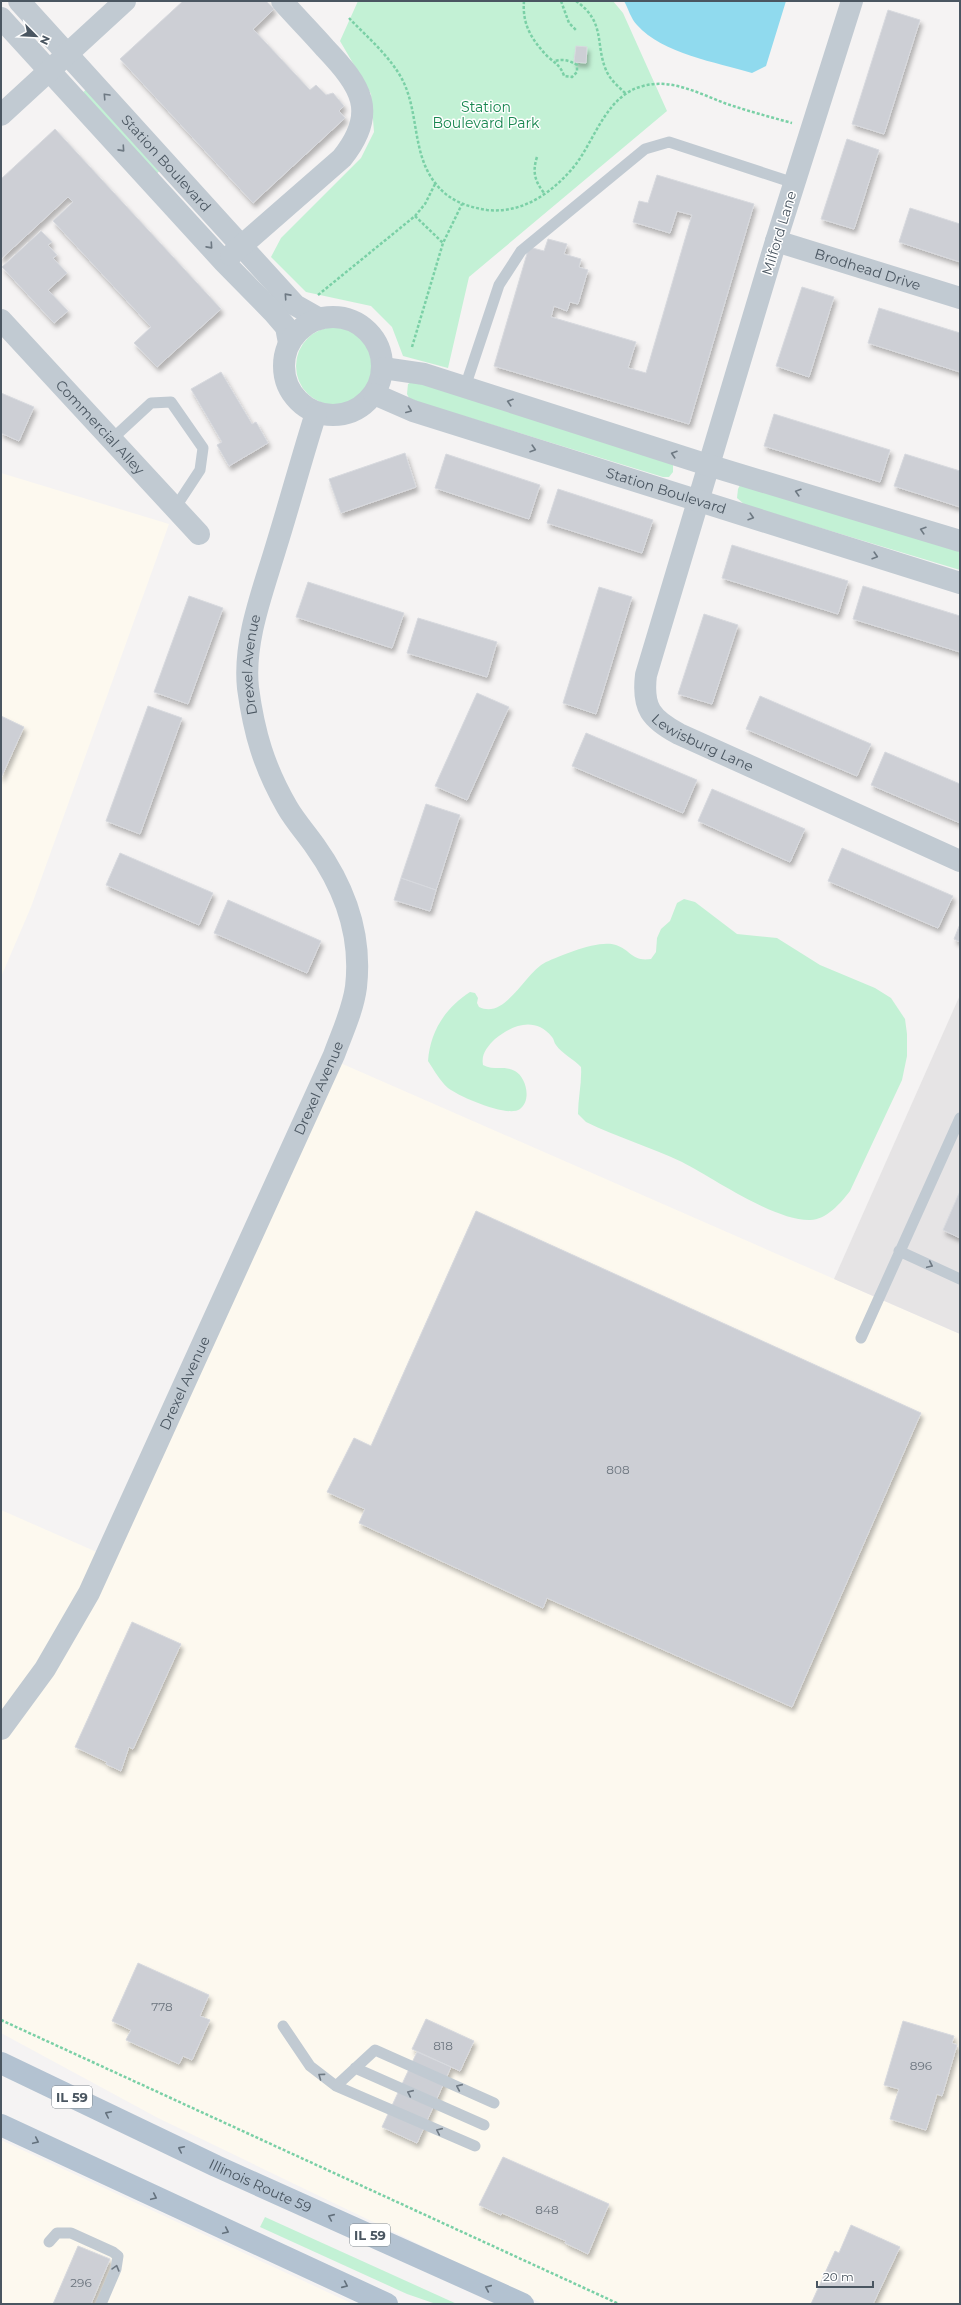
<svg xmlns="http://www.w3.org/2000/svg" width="961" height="2305" font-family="Montserrat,sans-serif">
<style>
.commercial{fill:#fdf9ef}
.education{fill:#e6e4e5}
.green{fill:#c3f1d5}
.water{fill:#90daee}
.building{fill:#cdcfd5;stroke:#d7d9de;filter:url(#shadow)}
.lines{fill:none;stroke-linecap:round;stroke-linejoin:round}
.path{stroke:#7ad0a6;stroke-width:2.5;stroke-dasharray:3 2;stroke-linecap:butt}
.lane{stroke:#c1cad2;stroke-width:11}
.street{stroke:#c1cad2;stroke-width:22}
.primary{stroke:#b3c2d1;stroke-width:22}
.oneway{stroke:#6e7983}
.oneway2{stroke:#64717d}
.labels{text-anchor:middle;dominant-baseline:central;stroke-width:3;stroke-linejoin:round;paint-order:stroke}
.number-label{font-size:12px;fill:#6b747e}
.shield{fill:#fff;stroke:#808990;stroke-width:1}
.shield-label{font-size:13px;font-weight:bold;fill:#4a5661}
.park-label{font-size:14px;fill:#17864f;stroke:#fff}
.street-label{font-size:14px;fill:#4a5661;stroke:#fff}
</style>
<defs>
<filter id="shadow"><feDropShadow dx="2.5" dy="4.5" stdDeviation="2" flood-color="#0004"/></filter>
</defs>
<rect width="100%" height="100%" fill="#f5f3f3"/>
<path class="commercial" d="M1,473L169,524L31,907L1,977Z
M338,1062L960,1334V2304H543L158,2118L1,2033V1510L108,1557Z
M1,2140L353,2304H1Z"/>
<path class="education" d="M960,995V1334L834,1279Z"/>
<path class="green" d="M358,1H613L623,13L667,111L469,277L448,368L403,356L392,327L371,306L306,292L271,257L281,238L361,158L374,132L371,94L340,41Z
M89,87L163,168L154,176L81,94Z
M296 366a39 39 0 1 1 78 0a39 39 0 1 1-78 0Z
M413,381L673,462V472L669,477H663L421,403L409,398L407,394L408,384Z
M740,485L960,549V570L745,505L737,498L738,489Z
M684,899L695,902L737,934L777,938L820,965L875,988L891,998L905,1019L907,1034V1056L902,1080L850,1191C841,1203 825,1221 809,1220C773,1220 715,1179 682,1162C650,1147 617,1137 586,1122L578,1114C578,1098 582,1083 581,1067C574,1059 562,1054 556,1045C554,1043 554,1039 552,1037C535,1016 512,1025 495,1039C487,1047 481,1054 483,1065C494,1071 504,1065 515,1071C526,1077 532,1100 520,1109C508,1118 460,1097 448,1088C440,1081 434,1070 428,1061C430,1032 445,1008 470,992L475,993L478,998L477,1003L479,1007C506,1020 524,973 546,962C562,955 599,939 616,945C631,950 632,962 651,959L656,952L657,938L661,929L670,921L677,903Z
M265,2217L457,2304H436L407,2294L260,2227Z"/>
<path class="water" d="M624,1H786L766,66L752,73C716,62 663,54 637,25C631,19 628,8 624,1Z"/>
<path class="building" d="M183,1H266L274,9L253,29L310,90L316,85L326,95L333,93L344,106L339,111L345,118L253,203L120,59Z
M888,10L920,20L884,134L852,124Z
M576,46L587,47L586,63L574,62Z
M55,129L221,309L157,367L134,343L151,327L53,221L73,202L68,197L1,259V179Z
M847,139L879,150L854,229L821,219Z
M657,175L754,204L689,424L494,366L529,247L544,251L548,239L567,244L564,254L581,259L579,267L588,270L578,304L570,302L567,311L554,306L551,317L636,342L628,368L646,373L692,215L677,211L670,233L633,222L639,201L648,203Z
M910,208L960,224V262L899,242Z
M41,231L52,242L48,245L57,255L53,258L67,273L48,290L68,311L54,323L2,267Z
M802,287L834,297L809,377L776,366Z
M879,308L960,333V372L868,343Z
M221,372L252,424L256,422L268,443L229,466L217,445L222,442L191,389Z
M1,393L34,407L19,441L1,433Z
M774,414L890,450L880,482L764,446Z
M405,453L416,487L341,513L329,479Z
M446,454L540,485L529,519L435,488Z
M905,454L960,471V507L894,486Z
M558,489L653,520L642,553L547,523Z
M732,545L848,581L838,614L722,578Z
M308,582L404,613L392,648L296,617Z
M863,586L960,616V652L853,619Z
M599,587L632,597L596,714L563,703Z
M189,596L223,608L188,704L154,692Z
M704,614L738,625L712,704L678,694Z
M418,618L497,642L487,677L407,653Z
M477,693L509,707L467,800L435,786Z
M760,696L871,744L857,776L746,729Z
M148,706L182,718L140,834L106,821Z
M1,716L24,727L1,778Z
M586,733L697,780L683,813L572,766Z
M885,752L960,784V823L871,785Z
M712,789L805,829L790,862L698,821Z
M426,804L460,815L436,890L401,878Z
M842,848L953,896L938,928L828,881Z
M120,853L213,893L199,925L106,885Z
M401,878L436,890L430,911L394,900Z
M228,900L321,941L307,973L214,933Z
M960,924V942L954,939Z
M960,1191V1238L943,1230Z
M476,1211L921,1413L792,1707L547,1598L543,1608L359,1523L365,1509L327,1492L354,1438L371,1446Z
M132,1622L181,1644L133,1749L129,1747L121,1771L106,1764L107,1762L75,1747Z
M138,1963L209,1995L200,2016L210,2020L192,2060L183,2056L179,2064L126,2040L131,2030L112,2021Z
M426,2019L474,2041L460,2071L412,2049Z
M903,2021L954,2036L952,2043L957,2045L942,2096L937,2094L926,2130L890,2119L899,2089L884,2085Z
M417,2052L451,2067L417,2143L382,2127Z
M503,2157L609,2204L588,2254L565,2243L566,2241L502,2213L501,2215L479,2205Z
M851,2225L900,2247L873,2304H811L835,2251L839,2253Z
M78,2246L110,2259L91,2304H53Z"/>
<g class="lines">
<path class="path" d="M524,1C522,25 532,40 548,57C555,63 561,66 564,76L572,77L577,72V65C569,60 563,59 554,61
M561,1L569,23L576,30
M576,1C606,22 595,44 606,70C610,80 619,87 626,94
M349,18C367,37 391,57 403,81C419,113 412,155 436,184C448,200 467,207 487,210C506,212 524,207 540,197C554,188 566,177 576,164C596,137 607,95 643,86C672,78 700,94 727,104C748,111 770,117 792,123
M537,157C532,172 535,182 545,194
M415,216L443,243
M318,295L415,216L425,204L435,184
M412,347L443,243L462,204
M1,2020L619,2304"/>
<path class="lane" d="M465,387L499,285L521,251L645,149L669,142L794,183
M112,439L151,403L171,402L203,448L200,470L175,508
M899,1251L960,1279
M861,1338L960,1118
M283,2026L310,2066L336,2086L475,2146
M355,2068L484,2125
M336,2086L375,2050L494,2103
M49,2242L57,2233H71L113,2252L118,2256L116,2269L101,2304"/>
<g class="street">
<path id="s1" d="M19,1L295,305L318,318"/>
<path id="s2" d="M852,1L776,241L646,675C642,708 651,719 679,734L960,861"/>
<path d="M1,18L224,262L274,313L286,327L289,343"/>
<path d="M1,115L125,1"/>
<path id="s3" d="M776,241L960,298"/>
<path d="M231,255L342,158C379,112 361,86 325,48C311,32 296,17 282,1"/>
<circle cx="333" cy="366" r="49"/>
<path id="s4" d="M1,320L199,534"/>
<path d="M383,368L424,374L708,465L960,541"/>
<path id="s5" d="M374,394L413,411L960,583"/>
<path id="s6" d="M1,1729L45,1669L89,1593L334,1055C342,1033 353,1010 356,987C362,935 345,888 315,846C306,833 295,821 287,807C264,767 254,733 248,688C243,641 263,591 276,547C290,502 302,457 316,413"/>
</g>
<g class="primary">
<path id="s7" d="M1,2063L216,2166L523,2304"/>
<path d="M1,2125L387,2304"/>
</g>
</g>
<defs><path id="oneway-chevron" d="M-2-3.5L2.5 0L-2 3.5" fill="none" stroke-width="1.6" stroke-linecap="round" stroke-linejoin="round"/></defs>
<g class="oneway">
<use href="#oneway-chevron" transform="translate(106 96) rotate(-133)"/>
<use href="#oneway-chevron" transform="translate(122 149) rotate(48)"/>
<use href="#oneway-chevron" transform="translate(210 246) rotate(48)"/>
<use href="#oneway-chevron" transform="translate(287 296) rotate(-132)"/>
<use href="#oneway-chevron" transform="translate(510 402) rotate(-162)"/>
<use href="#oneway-chevron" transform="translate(409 410) rotate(22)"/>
<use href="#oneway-chevron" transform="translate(533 449) rotate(17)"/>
<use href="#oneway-chevron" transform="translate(674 454) rotate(-162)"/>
<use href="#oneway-chevron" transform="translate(798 492) rotate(-163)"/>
<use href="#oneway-chevron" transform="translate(751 517) rotate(17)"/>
<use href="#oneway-chevron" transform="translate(923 530) rotate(-163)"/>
<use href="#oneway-chevron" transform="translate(875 556) rotate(17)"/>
<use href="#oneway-chevron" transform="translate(930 1265) rotate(25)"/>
<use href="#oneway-chevron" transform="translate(321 2076) rotate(-144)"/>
<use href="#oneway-chevron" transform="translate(459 2087) rotate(-156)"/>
<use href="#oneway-chevron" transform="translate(410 2093) rotate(-156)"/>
<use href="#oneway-chevron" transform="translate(439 2131) rotate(-156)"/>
<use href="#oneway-chevron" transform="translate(116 2268) rotate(-74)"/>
</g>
<g class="oneway2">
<use href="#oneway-chevron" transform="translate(108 2114) rotate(-154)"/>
<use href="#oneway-chevron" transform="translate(36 2141) rotate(25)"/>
<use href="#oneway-chevron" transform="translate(181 2149) rotate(-154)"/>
<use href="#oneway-chevron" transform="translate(154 2197) rotate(25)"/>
<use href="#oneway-chevron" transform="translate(331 2217) rotate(-156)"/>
<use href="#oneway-chevron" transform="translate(226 2231) rotate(25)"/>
<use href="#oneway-chevron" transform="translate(345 2285) rotate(24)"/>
<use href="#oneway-chevron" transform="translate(488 2288) rotate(-156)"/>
</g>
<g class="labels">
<g class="number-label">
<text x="618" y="1469">808</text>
<text x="162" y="2006">778</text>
<text x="443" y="2045">818</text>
<text x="921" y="2065">896</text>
<text x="547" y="2209">848</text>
<text x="81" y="2282">296</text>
</g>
<g class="shield">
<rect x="52" y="2086" width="40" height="22" rx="3"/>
<rect x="350" y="2224" width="40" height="22" rx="3"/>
</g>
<g class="shield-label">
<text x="72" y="2097">IL 59</text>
<text x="370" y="2235">IL 59</text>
</g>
<g class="park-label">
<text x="486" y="107">Station<tspan x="486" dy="16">Boulevard Park</tspan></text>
</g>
<g class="street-label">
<text stroke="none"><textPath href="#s1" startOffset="219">Station Boulevard</textPath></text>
<text transform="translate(779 233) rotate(-73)">Milford Lane</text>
<text stroke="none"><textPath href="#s3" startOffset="96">Brodhead Drive</textPath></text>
<text stroke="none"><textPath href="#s4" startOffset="146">Commercial Alley</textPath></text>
<text stroke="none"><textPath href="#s5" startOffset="308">Station Boulevard</textPath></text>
<text stroke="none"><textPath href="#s6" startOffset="1173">Drexel Avenue</textPath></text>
<text stroke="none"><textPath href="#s2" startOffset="804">Lewisburg Lane</textPath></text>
<text stroke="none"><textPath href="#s6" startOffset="717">Drexel Avenue</textPath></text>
<text stroke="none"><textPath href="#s6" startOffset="393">Drexel Avenue</textPath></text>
<text stroke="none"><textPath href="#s7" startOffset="287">Illinois Route 59</textPath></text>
</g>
</g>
<rect width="961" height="2305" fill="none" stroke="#4a5661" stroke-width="4"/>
<g transform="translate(36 36) rotate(114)" stroke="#ffffff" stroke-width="3" paint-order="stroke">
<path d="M0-3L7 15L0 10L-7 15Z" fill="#4a5661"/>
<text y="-6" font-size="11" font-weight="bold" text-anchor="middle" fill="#4a5661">N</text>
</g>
<path d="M817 2281v6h56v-6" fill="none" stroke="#4a5661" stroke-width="2"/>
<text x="823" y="2281" font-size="12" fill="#4a5661" stroke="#ffffff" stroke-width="3" paint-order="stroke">20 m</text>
</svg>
